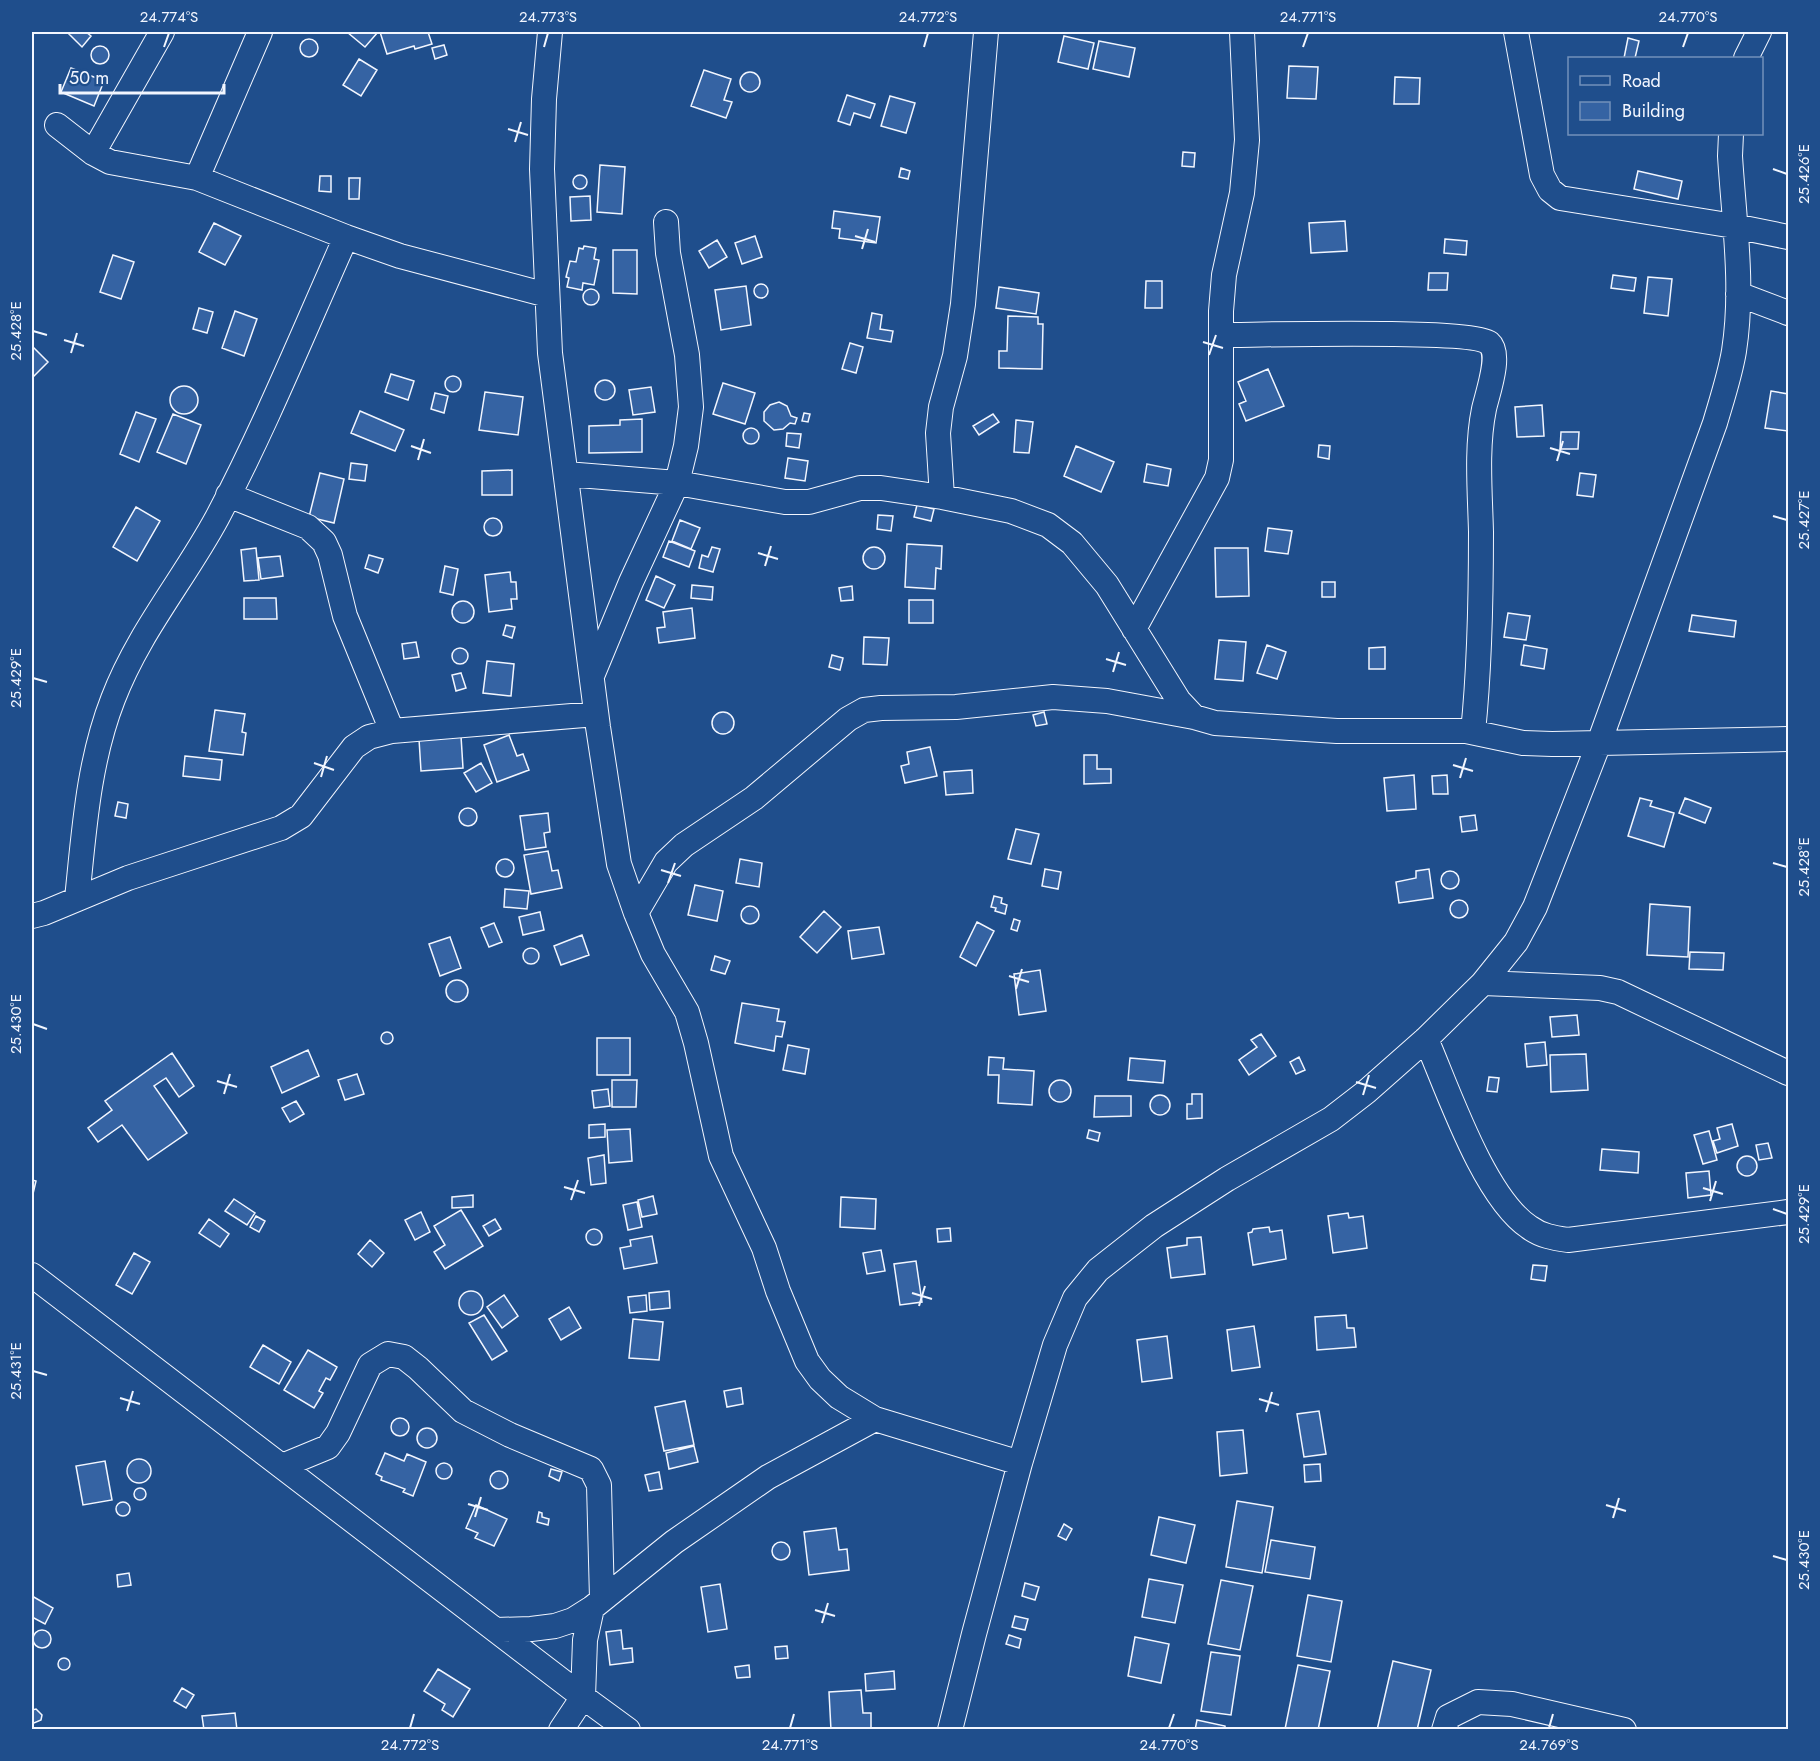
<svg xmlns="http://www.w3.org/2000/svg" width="1820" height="1761" font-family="Jost,sans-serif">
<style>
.building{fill:#3563a3;stroke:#f2f6ff;stroke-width:1.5}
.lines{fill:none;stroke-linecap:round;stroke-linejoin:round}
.minor-casing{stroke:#f2f6ff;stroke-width:26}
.minor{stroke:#1f4e8c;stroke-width:24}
.ticks{fill:none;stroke:#f2f6ff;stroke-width:2}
.neatline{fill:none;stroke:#f2f6ff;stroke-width:2}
.ticks-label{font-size:15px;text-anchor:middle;fill:#f2f6ff}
</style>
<rect width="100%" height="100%" fill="#1f4e8c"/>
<path class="building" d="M71,32H86L91,36L82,47L69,34Z
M347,32H378L365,47Z
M380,32H428L432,44L415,49L414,46L387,54Z
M1064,36L1094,43L1088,69L1058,62Z
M1628,38L1639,41L1635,58H1624Z
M300 48a9 9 0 1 1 18 0a9 9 0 1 1-18 0Z
M1099,41L1135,48L1129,77L1093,69Z
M444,45L447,55L435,59L432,48Z
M91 55a9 9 0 1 1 18 0a9 9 0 1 1-18 0Z
M359,59L377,70L361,96L343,85Z
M1289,66L1318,67L1316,99L1287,98Z
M71,68L104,81L94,106L61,92Z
M704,70L731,79L724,100L732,102L726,118L691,106Z
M740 82a10 10 0 1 1 20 0a10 10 0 1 1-20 0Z
M1395,77L1420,78L1419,104H1394Z
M847,95L875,104L870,118L854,113L850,125L838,121Z
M890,96L915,103L906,133L881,126Z
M1183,152L1195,153L1194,167L1182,166Z
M600,165L625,167L622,214L597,212Z
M901,168L910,171L908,179L899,177Z
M1638,171L1682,181L1678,199L1634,189Z
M573 182a7 7 0 1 1 14 0a7 7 0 1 1-14 0Z
M320,176H331V192L319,191Z
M349,178H360L359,199H349Z
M590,196L591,220L571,221L570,197Z
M834,211L880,217L876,243L839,238L840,229L832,228Z
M1345,221L1347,251L1311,253L1309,223Z
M214,223L241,236L225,265L199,252Z
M755,236L762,257L742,264L735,243Z
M1445,239L1467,241L1466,255L1444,253Z
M717,240L727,257L709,268L699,251Z
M584,246L596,248L594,259L599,260L594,285L583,283L582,290L567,287L569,278L566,277L570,261L576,262L579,248L583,249Z
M613,250H637V294L613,293Z
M113,255L134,262L121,299L100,292Z
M1429,273H1448L1447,290H1428Z
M1613,275L1636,278L1634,291L1611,288Z
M1648,277L1672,279L1668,316L1644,313Z
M1146,281H1162V308H1145Z
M754 291a7 7 0 1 1 14 0a7 7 0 1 1-14 0Z
M746,286L751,325L721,330L715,290Z
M999,287L1039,293L1036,314L996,308Z
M583 297a8 8 0 1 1 16 0a8 8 0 1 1-16 0Z
M199,308L213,312L207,333L193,329Z
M235,311L257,319L244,356L222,348Z
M872,313L882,315L880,329L893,331L891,342L867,338Z
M1008,316L1038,317V324H1043L1042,369L999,368V351H1007Z
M850,343L863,347L856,373L842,369Z
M32,346L48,362L32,378Z
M1268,369L1284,406L1246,421L1239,404L1246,401L1238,382Z
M391,374L414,381L408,400L385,392Z
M445 384a8 8 0 1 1 16 0a8 8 0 1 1-16 0Z
M595 390a10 10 0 1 1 20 0a10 10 0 1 1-20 0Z
M723,383L755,393L745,424L713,414Z
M170 400a14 14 0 1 1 28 0a14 14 0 1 1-28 0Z
M651,387L655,412L633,415L629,390Z
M1771,391L1788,394V431L1765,428Z
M485,392L523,397L518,435L479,430Z
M435,393L448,396L444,413L431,409Z
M779,402L787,406L791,416L797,418L795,424L790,423L783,429L774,430L764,421V412L770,405Z
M1542,405L1544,436L1517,437L1515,407Z
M360,411L404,430L395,451L351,433Z
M136,412L156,419L139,462L120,454Z
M804,413L810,414L808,422L802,421Z
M173,414L201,425L186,464L157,452Z
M993,414L999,422L979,435L973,426Z
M642,419V452L589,453V426L620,425V420Z
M1016,420L1033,422L1029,453L1014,452Z
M743 436a8 8 0 1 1 16 0a8 8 0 1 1-16 0Z
M1561,432H1579L1578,449H1560Z
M787,433L801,434L799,448L786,446Z
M1319,445L1330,446L1329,459L1318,457Z
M1076,446L1114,462L1101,492L1064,476Z
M788,458L808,461L805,481L785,478Z
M351,463L367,465L365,481L349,479Z
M1147,464L1171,469L1168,486L1144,482Z
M512,470V495H482V471Z
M320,473L344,479L334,523L309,517Z
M1580,473L1596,475L1593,497L1577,495Z
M917,505L934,509L931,521L914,517Z
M136,507L160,521L137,561L113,547Z
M878,515L893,516L891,531L877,529Z
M484 527a9 9 0 1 1 18 0a9 9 0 1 1-18 0Z
M680,520L700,528L691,549L672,541Z
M1268,528L1292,531L1288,554L1265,551Z
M669,541L695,551L689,567L663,557Z
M907,544L942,546L941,569L936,568L935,589L905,587Z
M863 558a11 11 0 1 1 22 0a11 11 0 1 1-22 0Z
M712,547L720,549L713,572L699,568L702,555L708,557Z
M256,548L259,580L244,581L241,550Z
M1215,548H1248L1249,596L1216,597Z
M369,555L383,559L378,573L365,568Z
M280,556L283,576L261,579L258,558Z
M445,566L458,569L453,595L440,592Z
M510,572L511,582H516L517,599H511L512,609L489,612L485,575Z
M656,576L675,585L664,608L646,600Z
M1322,582H1335V597H1322Z
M692,585L713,587L712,600L691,598Z
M852,586L853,600L841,601L839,588Z
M244,598H276L277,619H244Z
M909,600H933V623H909Z
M452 612a11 11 0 1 1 22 0a11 11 0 1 1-22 0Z
M692,608L695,638L659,643L657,628L665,627L663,612Z
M1508,613L1530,616L1526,640L1504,637Z
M1692,615L1736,621L1734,637L1689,631Z
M506,625L515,627L512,638L503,635Z
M864,637L889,638L887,665L863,664Z
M1219,640L1246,642L1243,681L1215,679Z
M416,642L419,657L404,659L402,644Z
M1267,645L1286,652L1277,679L1257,673Z
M1524,645L1547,649L1544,669L1521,665Z
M1385,647V669H1369V648Z
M452 656a8 8 0 1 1 16 0a8 8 0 1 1-16 0Z
M832,655L843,658L840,670L829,667Z
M487,661L514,664L511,696L483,693Z
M461,673L466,688L456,691L452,675Z
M215,710L245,714L242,732L246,733L243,755L209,751Z
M712 723a11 11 0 1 1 22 0a11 11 0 1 1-22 0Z
M1044,712L1047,724L1036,726L1033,715Z
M509,735L517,756L523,754L529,770L497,782L484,745Z
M461,736L463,768L421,771L419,739Z
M930,747L937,776L905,783L901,766L909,764L907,752Z
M1084,755H1097V769H1111V783L1084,784Z
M185,756L222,760L220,780L183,776Z
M481,763L492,783L476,792L464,773Z
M972,770L973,793L946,795L944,772Z
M1414,775L1416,809L1387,811L1384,778Z
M1447,775L1448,794H1433L1432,776Z
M1640,798L1652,801L1650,806L1674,813L1664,847L1628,836Z
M1685,798L1711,808L1705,823L1679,813Z
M118,802L128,804L126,818L115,816Z
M459 817a9 9 0 1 1 18 0a9 9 0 1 1-18 0Z
M548,813L550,832L544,833L546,847L525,850L520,816Z
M1475,815L1477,830L1462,832L1460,817Z
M1016,829L1039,834L1031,864L1008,859Z
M548,851L552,871L558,870L562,888L531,894L524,855Z
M496 868a9 9 0 1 1 18 0a9 9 0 1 1-18 0Z
M740,859L762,863L759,887L736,883Z
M1045,869L1061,872L1058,889L1042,886Z
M1429,869L1433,898L1399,903L1396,882L1416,878V871Z
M1441 880a9 9 0 1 1 18 0a9 9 0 1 1-18 0Z
M695,885L723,891L717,921L688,915Z
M505,889L529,891L527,909L504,907Z
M994,896L1002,898L1001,903L1007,905L1005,914L995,911L996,908L991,907Z
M1450 909a9 9 0 1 1 18 0a9 9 0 1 1-18 0Z
M1650,904L1690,907L1688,957L1647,955Z
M741 915a9 9 0 1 1 18 0a9 9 0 1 1-18 0Z
M824,911L841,927L817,953L800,937Z
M540,912L544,930L523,935L519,917Z
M1014,919L1020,921L1017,931L1011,929Z
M977,922L994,931L976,966L960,957Z
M494,923L502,942L489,947L481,928Z
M879,927L884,954L852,959L848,931Z
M582,935L589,955L561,965L554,946Z
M450,937L461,968L440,976L429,944Z
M523 956a8 8 0 1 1 16 0a8 8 0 1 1-16 0Z
M1690,952L1724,953L1723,970L1689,969Z
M715,956L730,961L725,974L711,970Z
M1040,970L1046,1011L1019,1015L1014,974Z
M446 991a11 11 0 1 1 22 0a11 11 0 1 1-22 0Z
M742,1003L779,1009L777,1021L785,1022L782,1037L776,1036L774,1051L735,1043Z
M1577,1015L1579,1035L1552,1037L1550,1017Z
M381 1038a6 6 0 1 1 12 0a6 6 0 1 1-12 0Z
M1261,1034L1276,1056L1249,1075L1239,1060L1257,1047L1251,1040Z
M597,1038H630V1075H597Z
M1545,1042L1547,1065L1527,1067L1525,1044Z
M788,1045L809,1049L805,1074L783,1070Z
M308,1050L319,1076L282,1093L271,1067Z
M172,1053L194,1086L179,1097L166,1078L154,1086L187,1133L148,1160L122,1125L98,1142L88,1128L112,1110L105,1101Z
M1586,1054L1588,1090L1551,1092L1550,1055Z
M989,1057L1004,1058L1003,1069L1034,1071L1032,1105L998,1103L999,1075H988Z
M1299,1057L1305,1070L1296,1074L1290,1062Z
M1130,1058L1165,1061L1163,1083L1128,1080Z
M357,1074L364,1094L345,1100L338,1080Z
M1489,1077L1499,1078L1497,1092L1487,1091Z
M1049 1091a11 11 0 1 1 22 0a11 11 0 1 1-22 0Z
M612,1080H637L636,1107H612Z
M608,1089L610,1106L594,1108L592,1091Z
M1192,1094H1202V1118L1187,1119V1104H1192Z
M1150 1105a10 10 0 1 1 20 0a10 10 0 1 1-20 0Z
M1095,1096H1131V1116L1094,1117Z
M296,1101L304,1114L290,1122L282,1108Z
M605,1124V1137L589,1138V1125Z
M1732,1124L1738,1146L1717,1153L1713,1141L1720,1139L1717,1128Z
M630,1129L632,1161L609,1163L607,1130Z
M1089,1130L1100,1133L1098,1141L1087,1138Z
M1709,1131L1717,1160L1703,1164L1694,1135Z
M1768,1143L1772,1158L1759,1160L1756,1145Z
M1602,1149L1639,1152L1638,1173L1600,1170Z
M604,1155L606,1183L591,1185L588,1158Z
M1737 1166a10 10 0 1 1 20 0a10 10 0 1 1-20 0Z
M1709,1171L1711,1195L1688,1198L1686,1173Z
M32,1180L36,1181L32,1198Z
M473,1195V1207L452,1208V1197Z
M653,1196L657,1214L642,1217L638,1200Z
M841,1197L876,1199L875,1229L840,1227Z
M234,1199L255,1213L247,1225L225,1211Z
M637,1202L642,1227L628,1230L623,1205Z
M461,1210L483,1246L445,1269L434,1252L445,1245L434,1226Z
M421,1212L430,1232L415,1240L405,1220Z
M1348,1213L1349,1218L1363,1216L1367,1248L1333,1253L1328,1216Z
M256,1216L265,1221L259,1232L250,1227Z
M209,1219L229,1234L220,1247L199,1233Z
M495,1219L501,1229L489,1236L483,1226Z
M1269,1227L1270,1232L1282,1230L1286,1259L1253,1265L1248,1233L1252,1232L1253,1229Z
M950,1228L951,1241L938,1242L937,1229Z
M586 1237a8 8 0 1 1 16 0a8 8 0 1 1-16 0Z
M652,1236L657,1263L624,1269L620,1248L631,1246L630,1240Z
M1201,1237L1205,1274L1171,1278L1167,1248L1187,1245V1238Z
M370,1240L384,1253L372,1267L358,1254Z
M881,1250L885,1271L867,1274L863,1253Z
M134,1253L150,1262L132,1294L116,1285Z
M916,1261L922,1302L900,1305L894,1264Z
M1533,1265L1547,1266L1545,1281L1531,1279Z
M669,1291L670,1308L650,1310L649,1293Z
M459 1303a12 12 0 1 1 24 0a12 12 0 1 1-24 0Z
M504,1295L518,1316L502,1328L487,1307Z
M646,1295L647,1311L630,1313L628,1297Z
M569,1307L581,1328L561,1340L549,1319Z
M484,1315L507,1351L492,1360L469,1323Z
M1346,1315L1347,1328H1354L1356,1347L1317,1350L1315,1317Z
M633,1319L663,1322L659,1360L629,1358Z
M1254,1326L1260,1367L1232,1371L1227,1330Z
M1167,1336L1172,1378L1142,1382L1137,1340Z
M263,1345L291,1362L279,1384L250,1367Z
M308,1350L337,1367L330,1380L326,1378L319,1391L323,1393L314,1408L284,1390Z
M741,1388L743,1404L727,1407L724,1391Z
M685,1401L694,1445L664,1451L655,1407Z
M1319,1411L1326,1454L1304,1457L1297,1414Z
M391 1427a9 9 0 1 1 18 0a9 9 0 1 1-18 0Z
M417 1438a10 10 0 1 1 20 0a10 10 0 1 1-20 0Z
M1243,1430L1247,1473L1220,1476L1217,1432Z
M694,1446L698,1462L669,1469L666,1453Z
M385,1453L404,1461L407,1454L426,1462L413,1496L403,1492L405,1489L381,1480L382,1477L376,1474Z
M127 1471a12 12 0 1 1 24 0a12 12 0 1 1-24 0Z
M105,1461L112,1500L83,1505L76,1466Z
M436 1471a8 8 0 1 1 16 0a8 8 0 1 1-16 0Z
M1320,1464L1321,1481L1305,1482L1304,1465Z
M551,1469L562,1472L559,1481L549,1476Z
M490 1480a9 9 0 1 1 18 0a9 9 0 1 1-18 0Z
M659,1472L662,1489L649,1491L645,1475Z
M134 1494a6 6 0 1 1 12 0a6 6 0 1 1-12 0Z
M1237,1501L1273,1507L1262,1573L1226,1567Z
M116 1509a7 7 0 1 1 14 0a7 7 0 1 1-14 0Z
M476,1505L507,1519L494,1546L475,1538L478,1533L466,1528Z
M539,1512L542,1513V1517L549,1519L548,1525L537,1522Z
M1159,1517L1195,1525L1186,1563L1151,1555Z
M1064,1524L1072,1529L1066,1540L1058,1536Z
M836,1528L839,1550L847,1549L849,1570L809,1575L804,1532Z
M1271,1540L1315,1547L1310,1579L1265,1572Z
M772 1551a9 9 0 1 1 18 0a9 9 0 1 1-18 0Z
M129,1573L131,1585L118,1587L117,1575Z
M1149,1579L1183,1585L1175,1623L1142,1617Z
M1221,1580L1253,1586L1240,1650L1208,1644Z
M1025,1583L1039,1587L1035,1600L1022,1596Z
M720,1584L727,1629L708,1632L701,1587Z
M1308,1595L1342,1601L1331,1662L1297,1656Z
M32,1596L53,1608L45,1624L32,1617Z
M1015,1616L1028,1619L1025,1630L1012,1627Z
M33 1639a9 9 0 1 1 18 0a9 9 0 1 1-18 0Z
M621,1630L623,1649L632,1648L633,1662L610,1665L606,1632Z
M1009,1635L1021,1639L1019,1648L1006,1644Z
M1135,1637L1169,1644L1161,1683L1128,1676Z
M787,1646L788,1658L776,1659L775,1647Z
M1211,1652L1240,1656L1231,1715L1201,1711Z
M58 1664a6 6 0 1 1 12 0a6 6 0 1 1-12 0Z
M1393,1661L1431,1670L1417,1730H1377Z
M749,1665L750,1677L737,1678L735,1667Z
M1298,1665L1330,1671L1318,1730L1285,1729Z
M438,1669L470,1689L453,1717L442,1710L445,1704L424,1691Z
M894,1671L895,1689L866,1691L865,1674Z
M182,1688L194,1695L186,1708L174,1701Z
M861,1690L863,1713H871V1730H831L829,1692Z
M36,1709L42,1715L41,1720L34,1723L32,1722V1710Z
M235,1713L237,1730H204L202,1716Z
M1197,1720L1225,1726V1730H1195Z"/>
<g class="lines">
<defs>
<path id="minor" d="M550,32L544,99L542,169L550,353L598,727L619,864L636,913L653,954L687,1012L696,1043L721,1156L764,1248L778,1291L807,1361L820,1379L839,1397L875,1419L1020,1463
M1516,32L1542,175L1550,190L1560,198L1734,226L1788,237
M1746,58L1759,32
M57,125L93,153L110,162L197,178L346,237L400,256L547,295
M93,153L162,32
M197,178L260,32
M1738,294L1788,313
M1221,335C1258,335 1471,329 1489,343C1502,354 1487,395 1484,409C1476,448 1480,492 1481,532C1481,599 1480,665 1473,732
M566,474L677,483L785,502H809L860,488H881L942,497L1011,511L1048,525L1072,543L1107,585L1179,701L1194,717
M228,495L308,527L324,542L330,555L345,616L392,731
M942,497L938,433L941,407L955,356L963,304L986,32
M1134,629L1217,478L1221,460V311L1224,275L1242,193L1247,140L1242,32
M592,676L631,582L677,483L686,446L691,407L687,355L668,253L666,222
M77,899C84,832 88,763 113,699C138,633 184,579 217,518C265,427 304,331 346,237
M636,913L666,862L684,845L754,798L848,719L864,710L881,708L956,707L1053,697L1107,701L1194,717L1215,723L1337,731H1466L1523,743L1552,744L1788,739
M32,916L44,913L128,878L281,828L301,816L354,747L369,737L392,731L596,714
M1483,983L1600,988L1618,992L1788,1073
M1426,1039C1448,1090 1484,1197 1529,1227C1541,1236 1554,1238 1568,1240L1788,1212
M32,1275L583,1697L628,1730
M282,1466L328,1447L338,1433L370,1365L388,1354L404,1357L418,1368L463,1411L510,1435L591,1469L599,1485L602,1599
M496,1630L531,1629L555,1626L573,1620L592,1608L674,1542L768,1477L875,1419
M561,1730L583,1697L585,1640L592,1608
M950,1730L974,1634L1020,1463L1055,1345L1075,1298L1098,1270L1154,1226L1227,1179L1331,1119L1366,1092L1426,1039L1483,983L1516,942L1535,907L1599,743L1715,423C1722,399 1730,375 1734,351C1744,287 1734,220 1730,156L1731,134
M1444,1730L1448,1717L1478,1702L1512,1704L1624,1730"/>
</defs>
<use href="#minor" class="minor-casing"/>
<use href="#minor" class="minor"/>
</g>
<path class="ticks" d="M164,47L169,33M544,47L548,33M924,47L928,33M1303,47L1308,33M1683,47L1688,33M508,129L528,135M515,142L521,122M1773,169L1787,174M855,236L875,242M862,249L868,229M33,331L47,335M64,340L84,346M1203,342L1223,348M71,353L77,333M1209,355L1216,335M411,446L431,453M1550,448L1570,454M418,460L424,439M1557,461L1563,441M1773,516L1787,520M758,553L778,559M765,566L771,546M1106,659L1126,665M1113,672L1119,652M33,678L47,682M314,763L334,770M1453,765L1473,771M321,777L327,756M1460,778L1466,758M1773,863L1787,867M661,870L681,876M668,883L675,863M1009,976L1029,982M1016,989L1022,969M33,1024L47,1029M217,1081L237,1087M1356,1082L1376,1088M224,1094L230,1074M1363,1095L1369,1075M564,1187L585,1193M1703,1188L1723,1194M571,1200L578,1180M1710,1201L1716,1181M1773,1209L1787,1214M912,1293L932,1299M919,1306L925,1286M33,1371L47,1375M120,1398L140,1404M1259,1399L1279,1405M127,1411L133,1391M1266,1412L1272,1392M468,1504L488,1510M1606,1505L1626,1511M475,1517L481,1497M1613,1518L1619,1498M1773,1556L1787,1560M815,1610L835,1616M822,1623L828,1603M410,1728L414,1714M790,1728L794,1714M1169,1728L1174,1714M1549,1728L1553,1714"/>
<rect width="1820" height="1761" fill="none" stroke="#1f4e8c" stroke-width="66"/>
<rect x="1568" y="57" width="195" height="78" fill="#1f4e8c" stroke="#7391ba" stroke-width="1.5"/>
<rect x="1580" y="76" width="30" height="9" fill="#1f4e8c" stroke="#7391ba" stroke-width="1.5"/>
<text x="1622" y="87" font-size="18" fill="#f2f6ff">Road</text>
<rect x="1580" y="102" width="30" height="18" fill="#3563a3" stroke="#7391ba" stroke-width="1.5"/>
<text x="1622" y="117" font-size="18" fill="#f2f6ff">Building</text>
<path d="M60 84v9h164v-9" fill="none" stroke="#f2f6ff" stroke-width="3"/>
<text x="69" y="84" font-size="18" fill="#f2f6ff" stroke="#1f4e8c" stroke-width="4.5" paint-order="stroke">50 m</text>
<rect x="33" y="33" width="1754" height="1695" class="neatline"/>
<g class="ticks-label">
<text x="169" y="22">24.774°S</text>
<text x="548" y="22">24.773°S</text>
<text x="928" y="22">24.772°S</text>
<text x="1308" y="22">24.771°S</text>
<text x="1688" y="22">24.770°S</text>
<text transform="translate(1804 174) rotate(-90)" y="5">25.426°E</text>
<text transform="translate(16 331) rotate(-90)" y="5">25.428°E</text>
<text transform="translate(1804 520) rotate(-90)" y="5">25.427°E</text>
<text transform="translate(16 678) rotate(-90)" y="5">25.429°E</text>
<text transform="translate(1804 867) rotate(-90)" y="5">25.428°E</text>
<text transform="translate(16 1024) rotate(-90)" y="5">25.430°E</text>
<text transform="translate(1804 1214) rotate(-90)" y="5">25.429°E</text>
<text transform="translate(16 1371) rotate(-90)" y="5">25.431°E</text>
<text transform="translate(1804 1560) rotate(-90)" y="5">25.430°E</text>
<text x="410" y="1750">24.772°S</text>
<text x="790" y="1750">24.771°S</text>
<text x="1169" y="1750">24.770°S</text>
<text x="1549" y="1750">24.769°S</text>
</g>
</svg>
